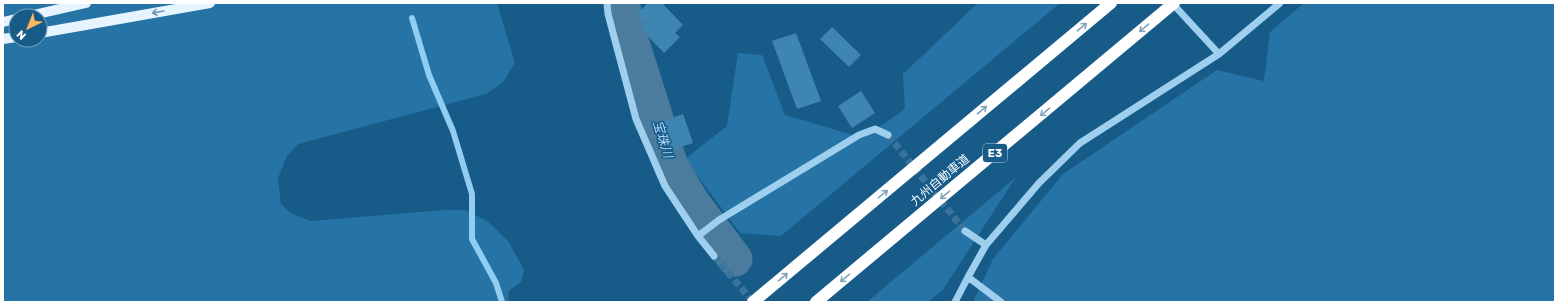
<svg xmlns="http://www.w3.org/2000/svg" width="1558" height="305" font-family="Rubik,'Noto Sans JP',sans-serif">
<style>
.green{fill:#2674a6;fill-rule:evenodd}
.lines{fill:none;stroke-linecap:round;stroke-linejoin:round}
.stream{stroke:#91cdf1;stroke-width:6}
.river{stroke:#4b7c9d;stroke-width:35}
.building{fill:#3f85b2}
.minor-tunnel{stroke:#3a749b;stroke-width:7;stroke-dasharray:7 3.5;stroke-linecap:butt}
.minor{stroke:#9fcfee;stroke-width:7}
.major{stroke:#e6f4ff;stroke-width:10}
.highway{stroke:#fff;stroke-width:12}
.oneway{stroke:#6a98b8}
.oneway2{stroke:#7fa5be}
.labels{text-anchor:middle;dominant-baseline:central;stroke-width:3;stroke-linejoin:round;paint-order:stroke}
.shield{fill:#175b89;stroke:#b9cedc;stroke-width:1}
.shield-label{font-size:11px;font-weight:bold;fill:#fff}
.street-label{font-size:12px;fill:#fff;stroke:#175b89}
.water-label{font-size:13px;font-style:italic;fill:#aad8f5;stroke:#175b89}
</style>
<rect width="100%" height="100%" fill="#175b89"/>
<path class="green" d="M3,3H497L515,63L503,82L486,94L298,144L287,156L278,178L281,204L291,213L311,221L445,210H465L487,221L508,241L524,270L521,282L509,291L508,302H3ZM16,16H40V40H16Z
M978,3H1060L781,236L740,233L685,159L727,126L738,53L762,55L785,115L863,138L905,109L903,74Z
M1304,3H1555V302H973L993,259L1063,174L1217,70L1264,81L1270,32Z
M1016,177L942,291L927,302H867Z"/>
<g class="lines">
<path class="stream" d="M412,18L429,75L453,131L472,194V239L496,283L502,302"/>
<path class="river" d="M622,3L628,30L671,166L692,202L735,259"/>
</g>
<path class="building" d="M648,3H662L683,25L675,33L680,37L664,53L640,28L645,24L636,15Z
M832,27L861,55L849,67L820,39Z
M796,33L821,101L797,109L772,41Z
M861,91L875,113L852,128L838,106Z
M683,114L693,143L674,149L664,121Z"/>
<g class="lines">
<path class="minor-tunnel" d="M888,135L965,231
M714,256L753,302"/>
<path class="minor" d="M607,3L608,14L636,119L665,186L698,236L714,256
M1172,3L1219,54
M965,231L986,245
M698,236L719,220L859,135L875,129L888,135
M968,277L1001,302
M955,302L968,277L986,245L1039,183L1080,143L1219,54L1280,3"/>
<path class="major" d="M29,16L86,3
M3,22L16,19
M40,33L210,3
M3,39L16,37"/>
<path class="highway" d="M753,302L1111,3
M816,302L1174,3"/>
</g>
<defs><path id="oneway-shaft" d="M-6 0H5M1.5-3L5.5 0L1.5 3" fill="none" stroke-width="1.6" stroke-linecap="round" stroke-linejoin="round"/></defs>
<use class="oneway" href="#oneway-shaft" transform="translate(158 12) rotate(170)"/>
<g class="oneway2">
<use href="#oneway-shaft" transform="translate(1082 27) rotate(-40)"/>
<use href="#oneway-shaft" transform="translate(1144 28) rotate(140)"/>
<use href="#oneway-shaft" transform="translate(982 110) rotate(-40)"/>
<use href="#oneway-shaft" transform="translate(1045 112) rotate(140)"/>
<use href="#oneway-shaft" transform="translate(883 194) rotate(-40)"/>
<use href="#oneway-shaft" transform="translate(945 195) rotate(140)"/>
<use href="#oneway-shaft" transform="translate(783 277) rotate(-40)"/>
<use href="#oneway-shaft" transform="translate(845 278) rotate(140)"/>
</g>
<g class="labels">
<rect class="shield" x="983" y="144" width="24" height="18" rx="3"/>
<g class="shield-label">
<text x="995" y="153">E3</text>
</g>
<g class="street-label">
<text transform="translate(940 180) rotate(-40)">九州自動車道</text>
</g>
<g class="water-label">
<text transform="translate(663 139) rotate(73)">宝珠川</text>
</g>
</g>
<rect width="1558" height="305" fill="none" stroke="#ffffff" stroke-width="8"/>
<g transform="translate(28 28) rotate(223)"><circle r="19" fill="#175b89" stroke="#749db8"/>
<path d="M0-3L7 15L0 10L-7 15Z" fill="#ffb65c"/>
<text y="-6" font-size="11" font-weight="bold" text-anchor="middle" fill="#ffffff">N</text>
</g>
</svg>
